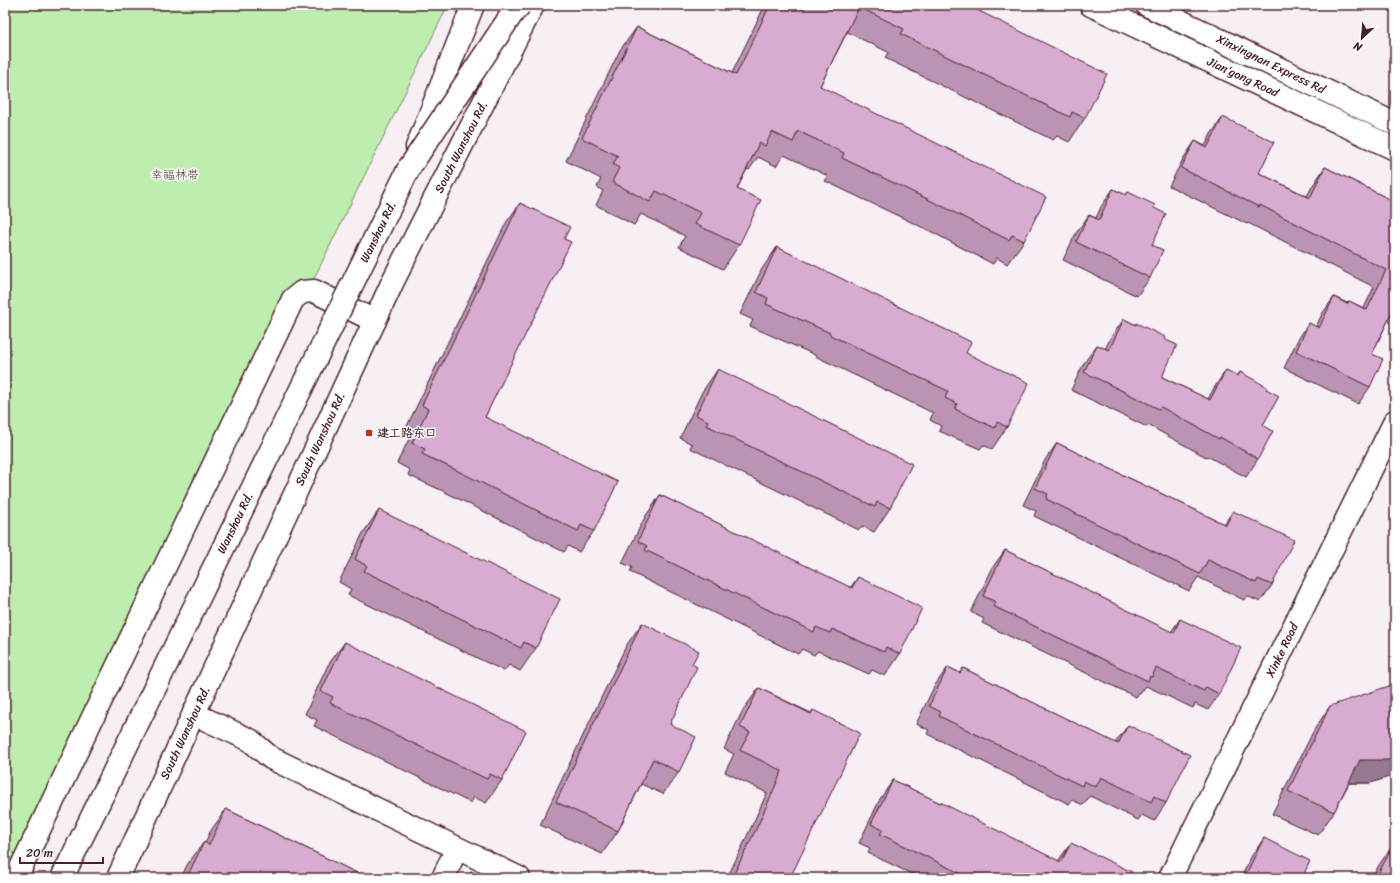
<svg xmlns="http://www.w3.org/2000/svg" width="1400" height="883" font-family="Sriracha,'LXGW WenKai TC',sans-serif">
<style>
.green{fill:#bdeeae;stroke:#84866c}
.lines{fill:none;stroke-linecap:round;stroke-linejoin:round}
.street-casing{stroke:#4a1f2b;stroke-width:25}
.secondary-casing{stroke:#4a1f2b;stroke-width:25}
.highway-casing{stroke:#4a1f2b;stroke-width:25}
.street{stroke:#fff;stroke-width:22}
.secondary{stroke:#fff;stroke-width:22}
.highway{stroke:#fff;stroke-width:22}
.primary-bridge-casing{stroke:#4a1f2b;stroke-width:25;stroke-linecap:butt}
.highway-bridge-casing{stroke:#4a1f2b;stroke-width:25;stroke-linecap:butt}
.primary-bridge{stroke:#fff;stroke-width:22}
.highway-bridge{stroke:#fff;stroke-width:22}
.wall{fill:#ba94b3;stroke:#4a1f2b}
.shaded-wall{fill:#977892;stroke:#4a1f2b}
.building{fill:#d8acd0;stroke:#4a1f2b}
.poi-dot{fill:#c8321e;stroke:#fff;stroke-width:1.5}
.labels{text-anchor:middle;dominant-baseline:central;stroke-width:3;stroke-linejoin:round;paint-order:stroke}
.street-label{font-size:12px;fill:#4a1f2b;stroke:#fff}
.park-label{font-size:12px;fill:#67534c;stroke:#fff}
.poi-label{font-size:12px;font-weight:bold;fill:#4a1f2b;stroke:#fff;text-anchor:start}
</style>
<rect width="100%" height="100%" fill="#f7eef6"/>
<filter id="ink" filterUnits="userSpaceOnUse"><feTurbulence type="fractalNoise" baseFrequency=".025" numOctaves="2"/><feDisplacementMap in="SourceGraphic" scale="8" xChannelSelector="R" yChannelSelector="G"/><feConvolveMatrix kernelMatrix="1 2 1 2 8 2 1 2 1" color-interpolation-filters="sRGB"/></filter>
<g filter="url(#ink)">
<path class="green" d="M5,5H448L20,878H5Z"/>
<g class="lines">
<defs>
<path id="street" d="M194,714L250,740L271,758L519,878
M443,878L457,848"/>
<path id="secondary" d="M1091,5L1395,149
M16,878L293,299L302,292L314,291L375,321
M118,878L394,279L533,5
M1170,878L1395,421"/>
<path id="highway" d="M1147,5L1395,124
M417,147L473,5"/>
</defs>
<use href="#street" class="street-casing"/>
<use href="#secondary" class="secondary-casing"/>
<use href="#highway" class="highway-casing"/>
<use href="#street" class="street"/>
<use href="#secondary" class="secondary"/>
<use href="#highway" class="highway"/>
<defs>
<path id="primary-bridge" d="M62,878L409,168"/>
<path id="highway-bridge" d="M409,168L512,14L520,5"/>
</defs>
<use href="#primary-bridge" class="primary-bridge-casing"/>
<use href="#highway-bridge" class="highway-bridge-casing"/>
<use href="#primary-bridge" class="primary-bridge"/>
<use href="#highway-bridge" class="highway-bridge"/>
</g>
<path class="wall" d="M765,5H967L1085,118L1069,142L1057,136L1053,140L885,58L888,52L847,32L820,86L1024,241L1007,264L997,258L993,264L968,251L930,231L825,181L828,176L784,155L776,166L758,157L749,170L747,169L737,189L739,245L723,269L679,247L685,236L641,214L634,225L596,205L603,191L597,187L601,179L566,161L620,50L637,27L732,73Z
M1223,117L1259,173L1307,196L1313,185L1325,167L1395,202V310H1393L1372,354L1370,387L1358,404L1284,368L1297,341L1309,323L1316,327L1322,314L1334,297L1347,303L1349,301L1364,308L1374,287L1248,223L1247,224L1169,186L1183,159L1195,141L1205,146L1211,134Z
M1113,189L1126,195L1128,192L1154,208L1150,278L1137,296L1063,260L1076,233L1089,215L1096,218L1101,207Z
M520,203L564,239L485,417L594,531L579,552L568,546L564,552L443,491L408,475L410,470L397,463L414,429L407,426L506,223Z
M777,247L966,353L1007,427L992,449L983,445L980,449L939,431L941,426L930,420L933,413L815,356V355L750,326L753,320L740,314L762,269Z
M1124,319L1164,339L1162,377L1208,399L1214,388L1226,370L1237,376L1240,372L1266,389L1263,425L1258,459L1246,477L1207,456L1206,457L1148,425L1147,427L1071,390L1084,363L1097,345L1105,349L1111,337Z
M718,369L890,508L874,532L862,526L859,530L690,448L692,444L680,438L702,392Z
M1057,443L1224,524L1233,511L1272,585L1260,602L1247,596L1244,600L1198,577L1189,591L1034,516L1036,511L1023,505L1045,460Z
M660,495L850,588L858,577L900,654L885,676L872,670L869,674L818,651L814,655L802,649L798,654L630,572L632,567L622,563L645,517Z
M379,510L536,648L520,671L509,665L504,671L348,595L351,589L339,582L363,533Z
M1005,550L1171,632L1180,619L1219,694L1208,710L1195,704L1193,708L1146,686L1140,694L1139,693L1136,697L982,623L984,619L971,612L993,567Z
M642,623L692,664L670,724L679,772L663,794L641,784L618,831L602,854L540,825L626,646Z
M345,642L502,780L486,803L474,797L471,803L314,726L317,720L305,714L328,665Z
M948,667L960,673L963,668L1115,743L1128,725L1166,803L1154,821L1142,815L1138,820L1090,796L1083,805L1072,800L1069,804L927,734L929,730L916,724L935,685Z
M759,688L811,713L813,710L790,878H727L742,847L767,793L725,772L734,754L724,749L743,710Z
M1330,706L1371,783H1349L1334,812L1318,835L1272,814L1314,730Z
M893,780L1058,861L1071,843L1129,878H920L868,853L870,848L859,843L880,799Z
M226,809L367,878H181L187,865L204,842L205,843L210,832Z
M1264,838L1302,878H1241L1251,857Z
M1395,842V878H1372L1379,865Z"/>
<path class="shaded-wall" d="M1395,758V775L1371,783H1344L1360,760Z"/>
<path class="building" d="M770,5H967L1107,74L1085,118L1072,112L1070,117L901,34L904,29L859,7L820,86L1046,197L1024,241L1012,235L1009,240L984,228L946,208L842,158L844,153L798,131L793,142L772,132L765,146L759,143L737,189L761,200L739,245L695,224L701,213L656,191L650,202L612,182L619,168L613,164L618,156L582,138L637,27L736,75Z
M1223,117L1274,142L1259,173L1310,198L1325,167L1395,202V306L1372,354L1383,359L1370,387L1296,351L1309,323L1319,328L1334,297L1347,304L1349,301L1367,310L1386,270L1260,205L1259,207L1181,168L1195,141L1207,148Z
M1113,189L1126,195L1128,192L1155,205L1154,208L1166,214L1152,245L1163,250L1150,278L1076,242L1089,215L1099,220Z
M520,203L570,227L564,239L571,242L485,417L618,482L594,531L581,525L578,531L458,471L422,454L425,449L412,443L428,409L422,405Z
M777,247L971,342L966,353L1029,383L1007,427L997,422L995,428L955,409L957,404L945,398L948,391L830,335V333L766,304L768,298L756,292Z
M1124,319L1136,325V323L1165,337L1164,339L1177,345L1162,377L1210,400L1226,370L1238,376L1240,372L1267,387L1266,389L1279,396L1263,425L1273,431L1258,459L1220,437L1219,439L1161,407L1159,409L1084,372L1097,345L1109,350Z
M718,369L912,464L890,508L877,502L875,507L706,425L708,421L696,415Z
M1057,443L1226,525L1233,511L1294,540L1272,585L1258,579L1256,583L1208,560L1200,574L1046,499L1048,494L1035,488Z
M660,495L852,588L858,577L922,608L900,654L886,647L884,652L832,629L830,633L816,627L814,632L645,550L647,546L638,541Z
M379,510L560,599L536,648L524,642L521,648L364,571L367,566L355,559Z
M1005,550L1174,633L1180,619L1241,648L1219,694L1206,687L1204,691L1156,668L1152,677L1150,676L1148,681L993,606L996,602L983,596Z
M642,623L699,651L692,664L697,667L670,724L696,737L679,772L653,759L618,831L556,802Z
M345,642L526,731L502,780L490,774L487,779L330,703L333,697L321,691Z
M948,667L960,673L963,668L1118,744L1128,725L1190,755L1166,803L1154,796L1151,802L1101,777L1096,787L1084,781L1082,786L939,716L941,712L929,706Z
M1395,684V758L1387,760H1360L1334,812L1288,791L1330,706Z
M759,688L811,714L813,710L860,733L790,878H732L758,825L782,771L740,750L750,732L740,727Z
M893,780L940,803V802L1061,862L1071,843L1132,872L1129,878H970L880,834L883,830L871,824Z
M226,809L367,878H194L188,875L204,842L209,845Z
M1264,838L1310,861L1302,878H1244Z
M1395,842V878H1376Z
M471,871L486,878H468Z"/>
</g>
<rect class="poi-dot" x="365" y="429" width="8" height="8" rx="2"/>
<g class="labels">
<g class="street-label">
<text transform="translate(1271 64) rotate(26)">Xinxingnan Express Rd</text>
<text transform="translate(1243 77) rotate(25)">Jian‘gong Road</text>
<text transform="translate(461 147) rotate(-63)">South Wanshou Rd.</text>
<text transform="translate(378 232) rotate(-64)">Wanshou Rd.</text>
<text transform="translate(320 439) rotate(-65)">South Wanshou Rd.</text>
<text transform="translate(235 523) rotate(-64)">Wanshou Rd.</text>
<text transform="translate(1282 650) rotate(-64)">Xinke Road</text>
<text transform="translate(185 733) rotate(-65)">South Wanshou Rd.</text>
</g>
<g class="park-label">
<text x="175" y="175">幸福林带</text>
</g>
<g class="poi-label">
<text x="377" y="433">建工路东口</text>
</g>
</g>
<rect width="1400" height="883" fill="none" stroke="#fff" stroke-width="20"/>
<rect x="10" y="10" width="1380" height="863" fill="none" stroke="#4a1f2b" stroke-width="1.5" filter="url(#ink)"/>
<g transform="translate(1362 38) rotate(206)" stroke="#ffffff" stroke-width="3" paint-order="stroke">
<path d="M0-3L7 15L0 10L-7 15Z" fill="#4a1f2b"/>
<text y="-6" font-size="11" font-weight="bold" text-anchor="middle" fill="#4a1f2b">N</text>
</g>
<path d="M20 857v6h83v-6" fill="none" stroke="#4a1f2b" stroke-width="2"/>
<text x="26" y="857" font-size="12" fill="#4a1f2b" stroke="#ffffff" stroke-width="3" paint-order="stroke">20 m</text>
</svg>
